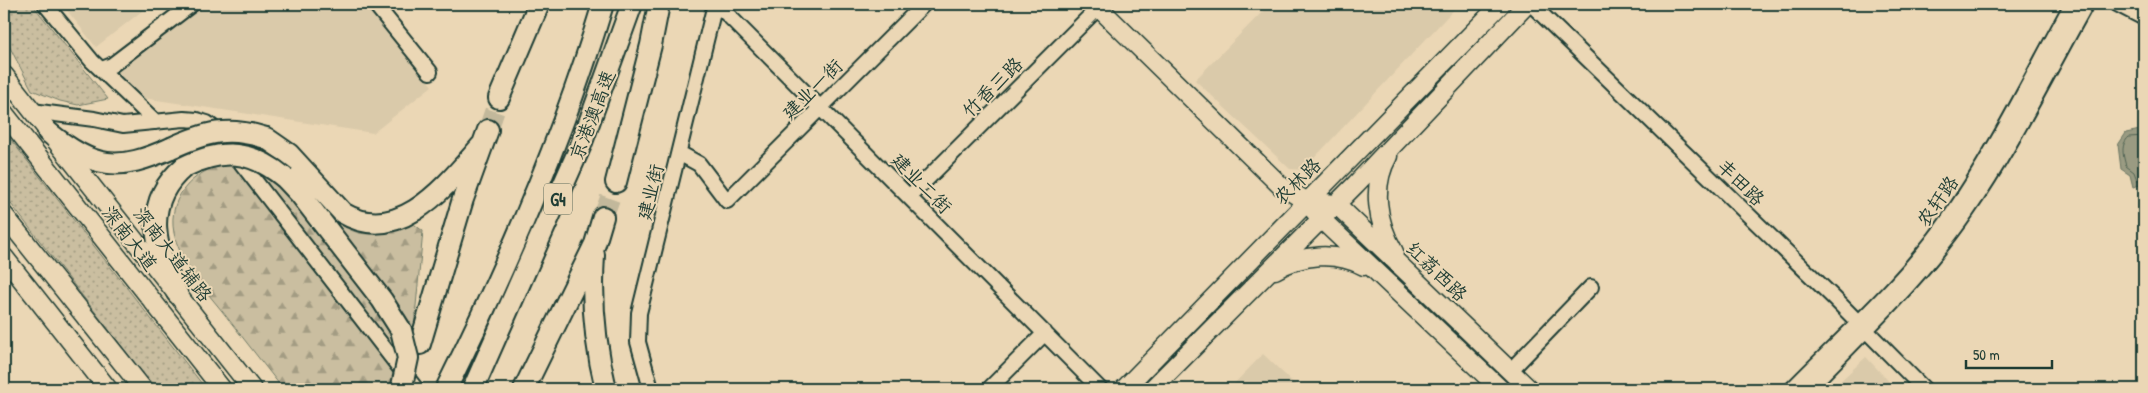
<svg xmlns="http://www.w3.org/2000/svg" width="2148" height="393" font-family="'Patrick Hand','LXGW WenKai TC',sans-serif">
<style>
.built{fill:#dacaaa}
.green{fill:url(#green-dots);stroke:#747e6a}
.forest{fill:url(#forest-firs);stroke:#747e6a}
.water{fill:#9a9b82;stroke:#697563}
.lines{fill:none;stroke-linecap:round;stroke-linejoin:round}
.shore{stroke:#506353;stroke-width:1}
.highway-tunnel{stroke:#c2b89b;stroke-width:20;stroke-dasharray:20 10;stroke-linecap:butt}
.minor-casing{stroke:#1f3d34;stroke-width:18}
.major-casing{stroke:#1f3d34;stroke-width:21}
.highway-casing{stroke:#1f3d34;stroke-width:24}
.minor{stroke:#ebd7b5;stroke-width:14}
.major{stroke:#ebd7b5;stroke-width:18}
.highway{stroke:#ebd7b5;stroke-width:20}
.highway-bridge-casing{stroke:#1f3d34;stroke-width:24;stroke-linecap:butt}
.highway-bridge{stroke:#ebd7b5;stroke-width:20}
.labels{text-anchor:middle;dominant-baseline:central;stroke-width:4;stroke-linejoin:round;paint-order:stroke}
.shield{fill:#ebd7b5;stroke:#5c6b5b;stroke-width:1}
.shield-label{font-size:18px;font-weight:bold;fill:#1f3d34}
.street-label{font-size:19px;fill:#1f3d34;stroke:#ebd7b5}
</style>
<defs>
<pattern id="green-dots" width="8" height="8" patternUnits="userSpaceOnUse" patternTransform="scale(1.25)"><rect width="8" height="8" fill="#cabea0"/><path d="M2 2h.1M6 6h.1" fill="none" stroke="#a39c83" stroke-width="1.8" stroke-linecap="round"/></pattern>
<pattern id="forest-firs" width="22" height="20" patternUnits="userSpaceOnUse" patternTransform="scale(1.25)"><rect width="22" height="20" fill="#cabea0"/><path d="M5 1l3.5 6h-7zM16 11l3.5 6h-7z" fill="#a39c83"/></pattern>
</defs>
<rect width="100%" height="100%" fill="#ebd7b5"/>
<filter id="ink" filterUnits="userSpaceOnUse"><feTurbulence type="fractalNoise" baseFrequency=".02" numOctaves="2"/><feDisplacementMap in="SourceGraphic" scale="10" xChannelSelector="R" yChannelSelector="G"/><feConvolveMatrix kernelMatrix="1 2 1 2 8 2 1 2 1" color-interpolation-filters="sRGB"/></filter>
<g filter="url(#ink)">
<path class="built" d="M62,4H151L96,47Z
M202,4H366L432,86L373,133L137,97L117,70Z
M1270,4H1459L1303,170L1290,169L1195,80Z
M1263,354L1300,389H1229Z
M1866,357L1896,389H1832Z"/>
<path class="green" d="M4,4H32L108,99L78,105L60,101L32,90L4,36Z
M4,131L206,389H155L4,195Z"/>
<path class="forest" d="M231,163L259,171L277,182L301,208L384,319C395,343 399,364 389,389H283C263,363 242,337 222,311C205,290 185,268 176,241C163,200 192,169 231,163Z
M313,201C349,235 364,244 411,222L423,231L413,338Z"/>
<path class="water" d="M2140,130L2144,131V153L2142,154L2144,184L2133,187L2130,175L2121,169L2118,145L2126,133Z"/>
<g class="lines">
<path class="shore" d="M2144,136L2129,137C2120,145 2123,155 2126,166L2134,172L2137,180L2144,179"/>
<path class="highway-tunnel" d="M488,130L499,98
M603,217L616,182"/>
<defs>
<path id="minor" d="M45,4L92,61L156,122
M375,4L430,72
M717,4L1100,389
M1531,4L1834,298L1924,389
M2117,4L2144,18
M102,69L112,65L192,4
M32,111L94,119L123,125L184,119L197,120L207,123L215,129L416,389
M679,153L699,164L727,201L924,4
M909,197L1102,4
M1510,371L1591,287
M651,389L638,342L639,313L715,4
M989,389L1045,333
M1792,389C1844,336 1907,280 1949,219C1996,151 2032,76 2072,4
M1808,389C1863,332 1922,277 1967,211C2012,146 2047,73 2086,4"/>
<path id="major" d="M1095,4L1281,186L1306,201L1321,219L1500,389
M4,75L252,389
M4,113L222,389
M1388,156C1371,186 1377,223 1394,252
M1324,203L1336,204L1529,389
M4,215L143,389
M4,257L108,389
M1275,270C1302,254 1336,251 1364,266
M1124,389L1501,4
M1152,389L1356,184L1527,4"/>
<path id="highway" d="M499,98L539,4
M48,132C94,169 118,172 171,148
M266,138L289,154L343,213C400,247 448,183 482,145
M285,178L300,194L382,300L401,330
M616,182L651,45L659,4
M594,255C591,300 595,345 606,389
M177,293C155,249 141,203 184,167
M420,344L463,199L488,130
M446,389C508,264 563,137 603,4
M473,389L581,145L632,4
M524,389L595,244L603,217"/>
</defs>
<use href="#minor" class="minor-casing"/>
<use href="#major" class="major-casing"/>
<use href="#highway" class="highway-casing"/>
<use href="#minor" class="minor"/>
<use href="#major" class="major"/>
<use href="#highway" class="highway"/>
<defs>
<path id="highway-bridge" d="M171,148C206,132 228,126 266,138
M184,167C223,148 251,150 285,178
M401,330L408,358L402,386"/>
</defs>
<use href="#highway-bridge" class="highway-bridge-casing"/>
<use href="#highway-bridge" class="highway-bridge"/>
</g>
</g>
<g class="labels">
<rect class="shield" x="544" y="183.5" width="28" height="31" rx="4"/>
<g class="shield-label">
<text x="558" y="199">G4</text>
</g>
<g class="street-label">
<text transform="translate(992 87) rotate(-45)">竹香三路</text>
<text transform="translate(812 89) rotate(-45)">建业一街</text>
<text transform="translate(592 115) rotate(-69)">京港澳高速</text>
<text transform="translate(1297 181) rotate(-45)">农林路</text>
<text transform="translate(1741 182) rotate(44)">丰田路</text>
<text transform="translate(922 183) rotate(45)">建业二街</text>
<text transform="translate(650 192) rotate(-76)">建业街</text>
<text transform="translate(1937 201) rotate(-55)">农轩路</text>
<text transform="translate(130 238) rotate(52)">深南大道</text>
<text transform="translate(173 254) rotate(52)">深南大道辅路</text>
<text transform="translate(1437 271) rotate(44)">红荔西路</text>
</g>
</g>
<rect width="2148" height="393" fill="none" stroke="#ebd7b5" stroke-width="20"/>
<rect x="10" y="10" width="2128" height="373" fill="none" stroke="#1f3d34" stroke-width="2" filter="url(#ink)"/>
<path d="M1966 360v8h86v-8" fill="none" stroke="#1f3d34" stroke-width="2.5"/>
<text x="1973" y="360" font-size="15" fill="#1f3d34" stroke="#ebd7b5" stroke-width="4" paint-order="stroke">50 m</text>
</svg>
